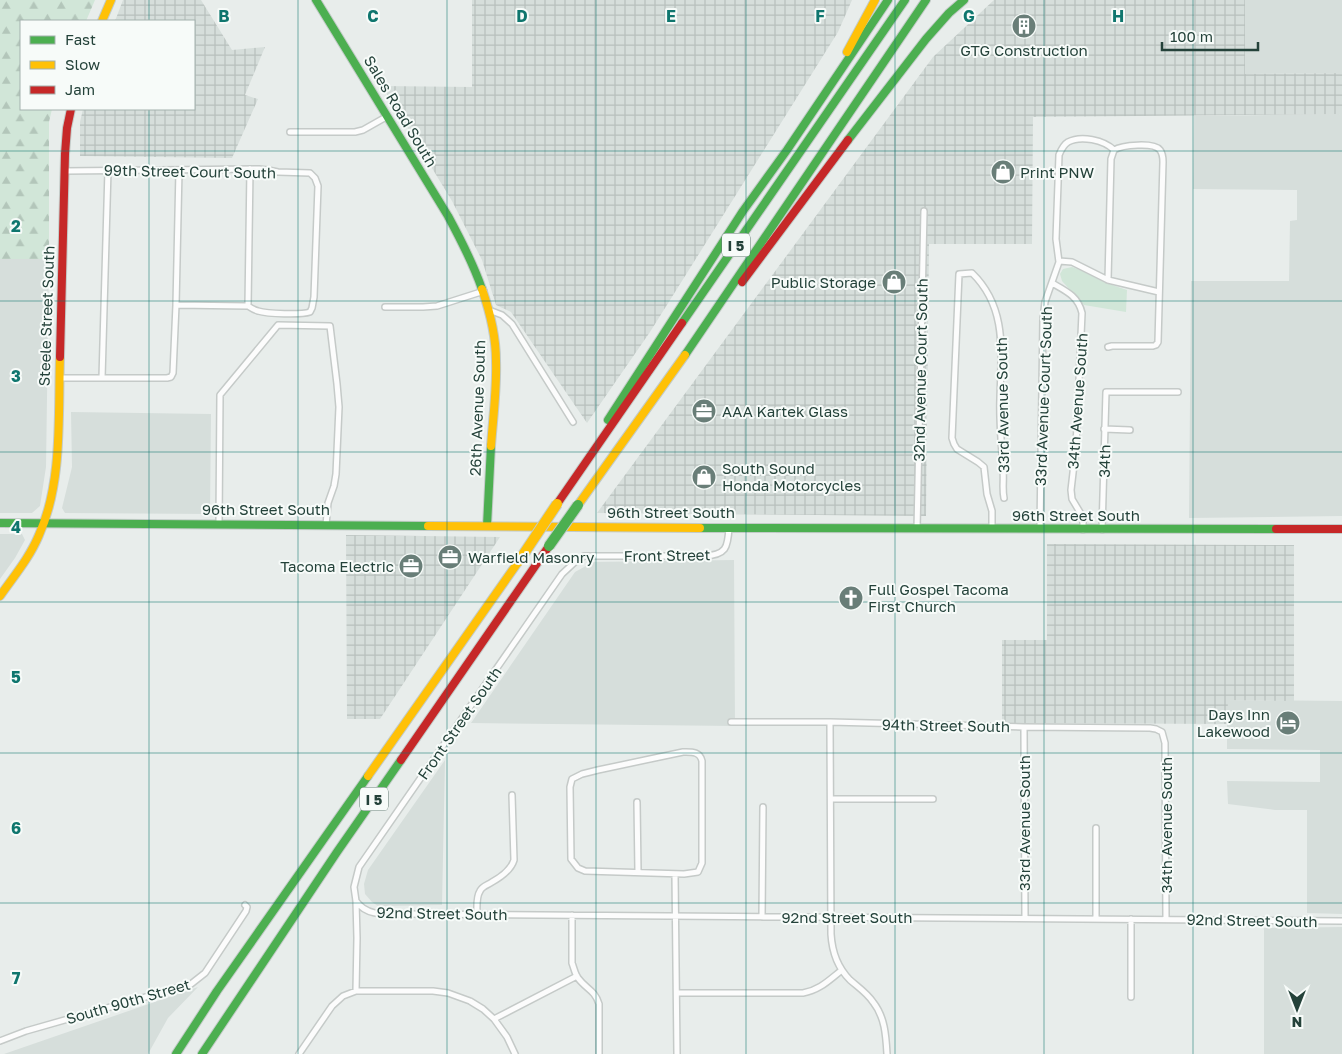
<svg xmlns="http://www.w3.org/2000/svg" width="1342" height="1054" font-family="'Golos Text',sans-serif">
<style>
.built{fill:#d6dedb}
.industrial{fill:url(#industrial-grid)}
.forest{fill:url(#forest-firs)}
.green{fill:#d1e6d8}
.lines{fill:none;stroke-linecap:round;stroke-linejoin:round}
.street-casing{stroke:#c5cac8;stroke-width:8}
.fast-casing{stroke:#c3cbc8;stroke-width:10}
.slow-casing{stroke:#c3cbc8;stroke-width:10}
.jam-casing{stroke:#c3cbc8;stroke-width:10}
.street{stroke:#fcfcfc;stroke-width:5}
.fast{stroke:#4caf50;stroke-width:8}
.slow{stroke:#ffc107;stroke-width:8}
.jam{stroke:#c62828;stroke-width:8}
.fast-bridge-casing{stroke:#c3ccc9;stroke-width:12;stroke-linecap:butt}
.slow-bridge-casing{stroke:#c3ccc9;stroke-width:12;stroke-linecap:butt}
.fast-bridge{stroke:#4caf50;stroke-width:10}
.slow-bridge{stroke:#ffc107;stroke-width:10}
.grid{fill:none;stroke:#0f766e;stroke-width:1;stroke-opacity:0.55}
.labels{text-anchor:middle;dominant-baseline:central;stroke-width:4;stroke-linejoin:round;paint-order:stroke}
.shield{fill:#f7fbf9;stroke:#637a73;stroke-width:1}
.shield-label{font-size:14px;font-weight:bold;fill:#24423a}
.poi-label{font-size:15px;fill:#24423a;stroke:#f7fbf9;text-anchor:start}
.street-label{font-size:15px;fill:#24423a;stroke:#f7fbf9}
.grid-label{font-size:16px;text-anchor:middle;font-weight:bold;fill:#0f766e;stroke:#f7fbf9;stroke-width:4;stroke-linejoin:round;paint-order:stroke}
</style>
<defs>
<pattern id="industrial-grid" width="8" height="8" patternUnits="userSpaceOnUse" patternTransform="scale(1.25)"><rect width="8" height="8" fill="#d6dedb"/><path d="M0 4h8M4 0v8" fill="none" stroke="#b8c0bd"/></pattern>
<pattern id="forest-firs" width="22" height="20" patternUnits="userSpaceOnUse" patternTransform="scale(1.25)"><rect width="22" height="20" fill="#d1e6d8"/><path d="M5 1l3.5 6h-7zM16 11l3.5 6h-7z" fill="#b3c6ba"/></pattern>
</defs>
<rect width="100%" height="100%" fill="#e8edeb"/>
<path class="built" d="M1245,0H1342V73L1245,74Z
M1342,114V516L1189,518L1191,281H1289L1290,221L1297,220V190L1193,189L1194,116Z
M0,259H49L46,467L40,506L32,513H0Z
M71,412L211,414L210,514L65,513L62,508L72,467Z
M0,534H22L25,540L15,558L0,579Z
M734,560L735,726L471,723L575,572L593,562Z
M1227,700L1342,701V914L1307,913V810H1275L1228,804L1227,781L1320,782V750L1227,749Z
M445,760L442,905L378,906L372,902L365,894L364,884L368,870Z
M1342,927V1054H1264V928Z
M198,987L168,1018L148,1054H4Z"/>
<path class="industrial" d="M123,0H201L232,50L265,47L245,95L258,99L232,158L80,156V122L83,109H194V21H115Z
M472,0H852L838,32L650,332L587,423L511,312L496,305L482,260L452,201L382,86L472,87Z
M994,0H1245V74L1342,73V114L1033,117L1032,244H929L926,516L597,513L933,57Z
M346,535L500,537L380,719H347Z
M1047,544L1294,545V701L1228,700L1227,724L1002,723V640H1047Z"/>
<path class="forest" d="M0,0H95L86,21H21V109H52L49,122V259H0Z"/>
<path class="green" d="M1072,267L1080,270L1106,283L1127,290L1126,312L1084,305L1062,281L1060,274L1063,269Z"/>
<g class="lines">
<defs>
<path id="street" d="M290,132H355L363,130L386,117
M65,171L259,169L268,170L278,172L310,173L315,178L318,186L314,297L312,308L310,312C301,315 268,314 258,311C254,310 251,308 248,306L176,305
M1059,261L1072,262L1108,280L1159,292
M1108,280L1111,159L1114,150
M1052,283C1066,291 1078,296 1082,313L1076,447L1071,490L1072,499L1081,514L1083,521V530
M248,306L250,169
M385,307H423L437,306L484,291
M489,310L502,315L512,324L573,422
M1108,347L1112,346H1153L1156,345L1158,342L1163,162C1163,158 1163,154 1160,150C1154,142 1122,145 1114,150
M59,378H167L171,377L173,373L176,305L179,170
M102,378L108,170
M1104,429L1130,430
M219,524L220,395L278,325L330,326L337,384L339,407L336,474L334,486L328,503L326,525
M917,529L924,211
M992,529V511L987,494L984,467L978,462L957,449L954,444L952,438L959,274L972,273C1008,308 1001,353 1000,399C999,423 1002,447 1003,471C1004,480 1002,489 1004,498
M1040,529L1043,319L1045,302L1059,262L1056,239L1059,155C1061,150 1063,145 1068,142C1081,135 1104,140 1114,150
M1102,530L1106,392H1178
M731,722H830L1024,727L1150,728L1156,729L1162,732L1165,743L1166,919
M830,722L831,934C832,951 838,968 850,980C858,987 867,993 873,1002C885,1017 886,1036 887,1054
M1024,727L1025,918
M683,752C691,752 700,751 702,761V863L698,872L684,874L585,871L578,868L571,859L570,787L572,779L582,774L598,770Z
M831,799H933
M637,802L638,872
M675,874L677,1054
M356,901C367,917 387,914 404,914L1342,921
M477,914C477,907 476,897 480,891C482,886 488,885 492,882C501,877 511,870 514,860L512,795
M572,915V963C574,968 575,974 578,978C586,989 595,990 599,1004V1054
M762,917L763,807
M1096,919V828
M1131,919V997
M356,991L357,938L356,901L354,887L359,867L562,574L576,561L584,556H704C726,555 728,548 729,527
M677,993H803C820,990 829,980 842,970
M494,1019L507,1037L515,1054
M0,1041L26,1031L191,984L205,973L246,911L247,907L245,905
M299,1054L332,1006L343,996L356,991H433L448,993L470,1001L483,1009L494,1019L577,976"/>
<path id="fast" d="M316,0L448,216C461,240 473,263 482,289
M848,140L926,39L949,13L964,0
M682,323L905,0
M685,355L926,0
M608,420L743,211L787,150L888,0
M0,523L428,526
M487,526L491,446
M700,528L1276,529
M176,1054L217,991L368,776
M202,1054L337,852L401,760"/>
<path id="slow" d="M102,21L111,0
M847,52L875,0
M482,289C490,312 496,337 496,361C497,389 493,418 491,446
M578,505L685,355
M428,526L700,528
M0,596C14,576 30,557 39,535C63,482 58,415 60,357
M368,776L519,561"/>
<path id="jam" d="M742,282L848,140
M60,357L65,154L67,128L71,109
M557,504L682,323
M1276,529H1342
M401,760L549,546"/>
</defs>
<use href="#street" class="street-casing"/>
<use href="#fast" class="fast-casing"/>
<use href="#slow" class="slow-casing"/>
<use href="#jam" class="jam-casing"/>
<use href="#street" class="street"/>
<use href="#fast" class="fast"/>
<use href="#slow" class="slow"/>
<use href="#jam" class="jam"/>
<defs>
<path id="fast-bridge" d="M549,546L578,505"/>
<path id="slow-bridge" d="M519,561L557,504"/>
</defs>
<use href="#fast-bridge" class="fast-bridge-casing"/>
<use href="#slow-bridge" class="slow-bridge-casing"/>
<use href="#fast-bridge" class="fast-bridge"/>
<use href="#slow-bridge" class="slow-bridge"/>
</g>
<path class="grid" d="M149,0V21M298,0V1054M447,0V1054M596,0V1054M746,0V1054M895,0V1054M1044,0V1054M1193,0V1054M149,109V1054M0,151H1342M0,301H1342M0,452H1342M0,602H1342M0,753H1342M0,903H1342"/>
<defs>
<symbol id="building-disc" viewBox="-11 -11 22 22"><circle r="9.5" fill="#697e78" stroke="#f7fbf9"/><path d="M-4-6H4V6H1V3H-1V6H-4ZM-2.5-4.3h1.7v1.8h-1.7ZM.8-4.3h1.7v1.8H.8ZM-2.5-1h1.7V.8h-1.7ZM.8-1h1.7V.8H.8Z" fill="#fff"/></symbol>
<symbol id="shop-disc" viewBox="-11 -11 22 22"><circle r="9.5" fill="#697e78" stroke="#f7fbf9"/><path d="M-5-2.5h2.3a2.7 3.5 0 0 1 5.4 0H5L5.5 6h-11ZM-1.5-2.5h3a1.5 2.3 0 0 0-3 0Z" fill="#fff"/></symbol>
<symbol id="office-disc" viewBox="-11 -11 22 22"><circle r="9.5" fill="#697e78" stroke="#f7fbf9"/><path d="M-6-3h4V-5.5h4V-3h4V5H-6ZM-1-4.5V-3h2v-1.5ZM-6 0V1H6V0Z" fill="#fff"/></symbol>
<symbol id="church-disc" viewBox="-11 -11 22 22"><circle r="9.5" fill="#697e78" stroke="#f7fbf9"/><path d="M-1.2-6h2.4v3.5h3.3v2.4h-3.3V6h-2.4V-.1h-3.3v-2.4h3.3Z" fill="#fff"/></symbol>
<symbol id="hotel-disc" viewBox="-11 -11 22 22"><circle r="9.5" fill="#697e78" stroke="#f7fbf9"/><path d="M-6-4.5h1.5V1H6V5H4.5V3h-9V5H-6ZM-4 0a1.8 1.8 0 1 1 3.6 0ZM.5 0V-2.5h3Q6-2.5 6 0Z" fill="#fff"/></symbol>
</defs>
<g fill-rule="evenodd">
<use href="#building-disc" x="1010" y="12" width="28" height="28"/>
<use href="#shop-disc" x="989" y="158" width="28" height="28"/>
<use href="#shop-disc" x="880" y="268" width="28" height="28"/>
<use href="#office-disc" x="690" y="397" width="28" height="28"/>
<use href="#shop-disc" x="690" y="463" width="28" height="28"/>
<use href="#office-disc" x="436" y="543" width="28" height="28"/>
<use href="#office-disc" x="397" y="552" width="28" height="28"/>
<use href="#church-disc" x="837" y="584" width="28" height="28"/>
<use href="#hotel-disc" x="1274" y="709" width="28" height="28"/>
</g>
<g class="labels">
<g class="shield">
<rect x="722" y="233.5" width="28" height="23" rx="4"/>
<rect x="360" y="787.5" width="28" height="23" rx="4"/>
</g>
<g class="shield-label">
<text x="736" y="245">I 5</text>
<text x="374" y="799">I 5</text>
</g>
<g class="poi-label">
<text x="1024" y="50" text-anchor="middle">GTG Construction</text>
<text x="1020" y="172">Print PNW</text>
<text x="876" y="282" text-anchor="end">Public Storage</text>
<text x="722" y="411">AAA Kartek Glass</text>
<text x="722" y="468">South Sound<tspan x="722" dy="17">Honda Motorcycles</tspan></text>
<text x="468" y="557">Warfield Masonry</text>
<text x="394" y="566" text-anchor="end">Tacoma Electric</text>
<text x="868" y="589">Full Gospel Tacoma<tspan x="868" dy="17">First Church</tspan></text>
<text x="1270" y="714" text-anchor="end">Days Inn<tspan x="1270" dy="17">Lakewood</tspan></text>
</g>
<g class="street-label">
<text transform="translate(401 111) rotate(59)">Sales Road South</text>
<text transform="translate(190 171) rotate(1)">99th Street Court South</text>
<text transform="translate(46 316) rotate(-88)">Steele Street South</text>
<text transform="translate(920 370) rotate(-89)">32nd Avenue Court South</text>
<text transform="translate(1043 396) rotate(-88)">33rd Avenue Court South</text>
<text transform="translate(1077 401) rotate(-86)">34th Avenue South</text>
<text transform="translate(1002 405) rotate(-91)">33rd Avenue South</text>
<text transform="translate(477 408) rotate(-88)">26th Avenue South</text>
<text transform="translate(1104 461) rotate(-89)">34th</text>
<text x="266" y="509">96th Street South</text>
<text x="671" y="512">96th Street South</text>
<text x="1076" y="515">96th Street South</text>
<text transform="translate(667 555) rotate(-1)">Front Street</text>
<text transform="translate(459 723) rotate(-55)">Front Street South</text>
<text transform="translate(946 725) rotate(1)">94th Street South</text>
<text transform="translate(1024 823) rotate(-90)">33rd Avenue South</text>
<text transform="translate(1166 825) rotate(-90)">34th Avenue South</text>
<text transform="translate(442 913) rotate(1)">92nd Street South</text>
<text x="847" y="917">92nd Street South</text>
<text transform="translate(1252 920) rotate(1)">92nd Street South</text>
<text transform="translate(128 1001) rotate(-16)">South 90th Street</text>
</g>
</g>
<g class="grid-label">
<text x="224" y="22">B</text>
<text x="373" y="22">C</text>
<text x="522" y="22">D</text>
<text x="671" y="22">E</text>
<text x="820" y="22">F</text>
<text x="969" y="22">G</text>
<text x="1118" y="22">H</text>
<text x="16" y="232">2</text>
<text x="16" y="382">3</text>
<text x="16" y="533">4</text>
<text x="16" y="683">5</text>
<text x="16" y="834">6</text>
<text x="16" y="984">7</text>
</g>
<rect x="20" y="20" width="175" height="90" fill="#f7fbf9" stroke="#a3b1ad"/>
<rect x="30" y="36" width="25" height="8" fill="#4caf50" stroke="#a3b1ad"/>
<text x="65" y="45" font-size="15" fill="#24423a">Fast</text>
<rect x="30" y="61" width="25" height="8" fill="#ffc107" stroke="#a3b1ad"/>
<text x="65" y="70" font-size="15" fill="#24423a">Slow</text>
<rect x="30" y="86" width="25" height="8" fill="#c62828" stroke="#a3b1ad"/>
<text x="65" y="95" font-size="15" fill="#24423a">Jam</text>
<g transform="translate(1297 1009) rotate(180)" stroke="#f7fbf9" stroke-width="4" paint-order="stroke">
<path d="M0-4L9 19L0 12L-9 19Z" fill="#24423a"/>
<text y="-8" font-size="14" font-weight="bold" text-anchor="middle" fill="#24423a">N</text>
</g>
<path d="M1162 42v8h96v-8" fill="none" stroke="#24423a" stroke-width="2.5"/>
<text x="1170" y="42" font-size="15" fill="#24423a" stroke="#f7fbf9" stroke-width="4" paint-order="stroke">100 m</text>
</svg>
